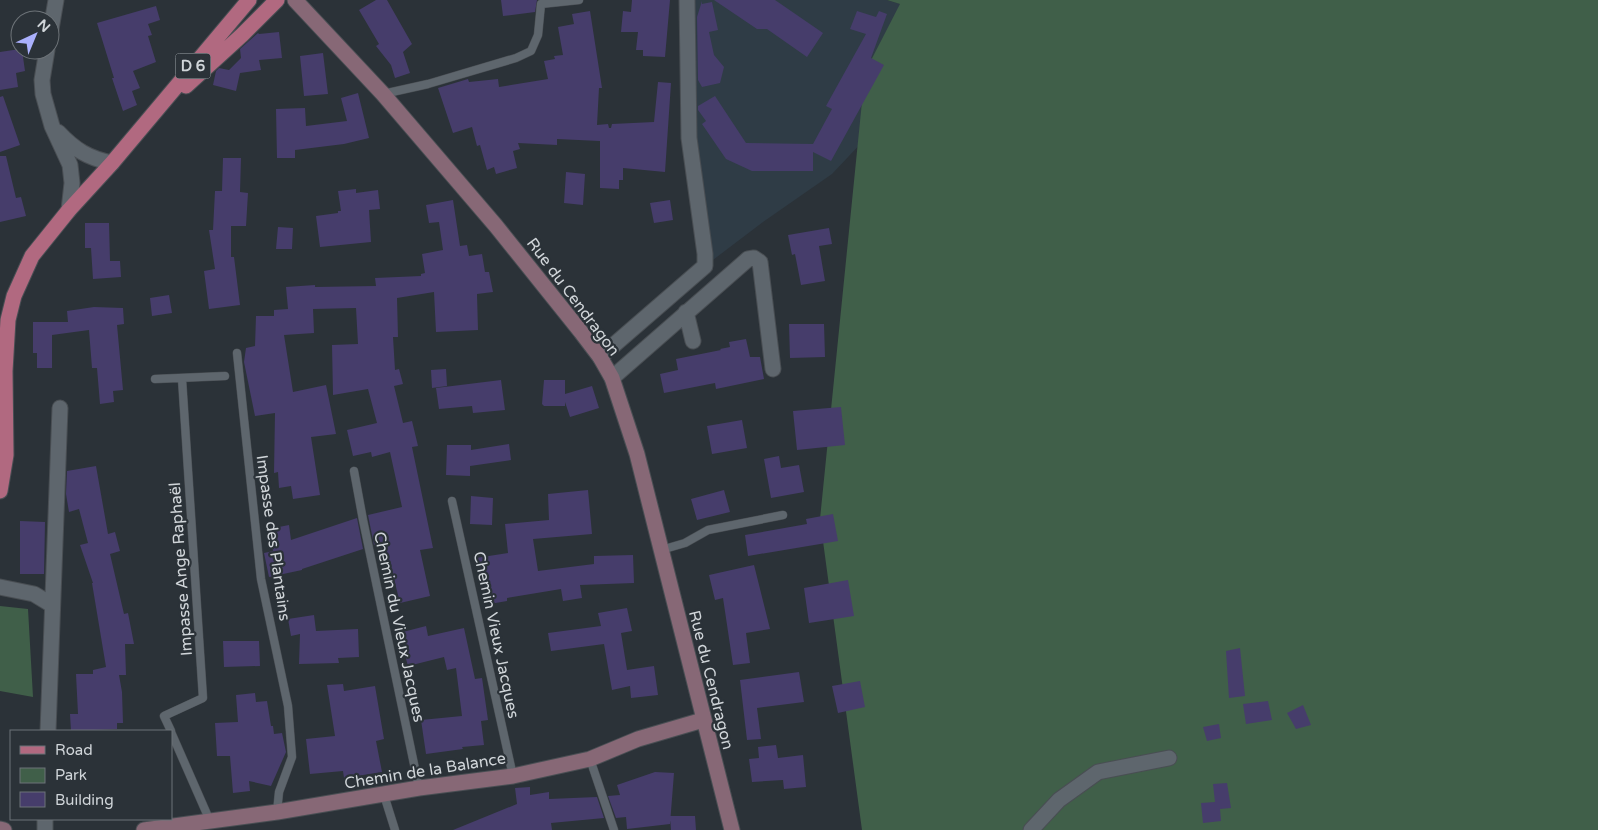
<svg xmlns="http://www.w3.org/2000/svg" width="1598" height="830" font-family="'Varela Round',sans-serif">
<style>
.built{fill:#2f3c46}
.green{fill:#405f49}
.building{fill:#463d6b}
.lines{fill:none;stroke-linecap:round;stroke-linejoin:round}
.lane-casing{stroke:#494e53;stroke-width:9}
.street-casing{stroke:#494e53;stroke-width:17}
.secondary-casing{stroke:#494e53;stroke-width:17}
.primary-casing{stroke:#494e53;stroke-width:17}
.lane{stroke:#5e666d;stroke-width:8}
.street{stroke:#5e666d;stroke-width:15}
.secondary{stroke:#876876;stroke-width:15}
.primary{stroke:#b16980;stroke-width:15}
.labels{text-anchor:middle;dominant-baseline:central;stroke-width:4.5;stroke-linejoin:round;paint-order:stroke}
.shield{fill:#2b3238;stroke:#9ea4a9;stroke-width:1}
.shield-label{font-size:15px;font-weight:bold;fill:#d0d5d9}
.street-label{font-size:16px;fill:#d0d5d9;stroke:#2b3238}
</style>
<rect width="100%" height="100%" fill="#2b3238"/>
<path class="built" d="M687,0H887L907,6L932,68L832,174L763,222L705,266L689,138Z"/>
<path class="green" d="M887,0H1598V830H862L820,519L865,72L900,4Z
M0,606L28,609L33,697L0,691Z"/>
<path class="building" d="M376,0H387L412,44L403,52L410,73L395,78L391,65L376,46L379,44L359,10Z
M501,0H537L535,12L503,16Z
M632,0H670L665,57L643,56V50H636L638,32H621L623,11L631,12Z
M714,0H775L823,33L807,57L767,29H757Z
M702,1V4L712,2L718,30L709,32L714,55L724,67L720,83L702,87L698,80L697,17Z
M156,6L160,20L148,24L152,35L148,36L156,62L133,71L140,88L132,91L137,105L123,111L112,78H114L97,23Z
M590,11L602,88H599L597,125L608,124L609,128H611L612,124L654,122L658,82L671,83L665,172L623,168V180H619V189L600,188V141L557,139V145L518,143L520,149L513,151L517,168L496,174L494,167L487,170L480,145L477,146L472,127L453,133L438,88L468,79L469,82L498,79L499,87L548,79L544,61L555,59L554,56L563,55L558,27L574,24L572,14Z
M857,11L876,17L879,11L887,14L871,58L884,65L831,161L813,152V171H752L726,159L702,124L706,121L698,110V106L715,96L746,143L813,144L832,109L826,106L866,34L850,29Z
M279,32L282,58L259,60L261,70L240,73L236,91L213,85L216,71L219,68L229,70L241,58L240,49L258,33L259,34Z
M20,49L22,50L25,71L16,73L18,87L0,90V52Z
M323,53L328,94L304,96L300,56Z
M358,93L369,138L344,144L295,150V158H277L276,109L305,108L306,126L347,121L341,98Z
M3,96L20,145L0,152V97Z
M0,156H6L16,198L21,197L26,216L0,222Z
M223,158H241L240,192L248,193L246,226H231V257H234L240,305L209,309L204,271L215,269L209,230H213L215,191H222Z
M566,172L585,174L583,205L564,203Z
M356,189V193L378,190L380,209L369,210L371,242L320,247L316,216L338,213V211H341L338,191Z
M453,200L460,246L467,245L469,256L482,254L485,272H489L493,292L477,294L478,330L436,332L434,292L397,298L398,337H393L395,370L399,369L403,384L394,386L403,423L412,421L418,446L412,447L433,548L420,550L430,596L400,603L388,555L387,556L386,551L378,553L377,544L374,545L368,515L402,507L390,452L372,457L371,452L353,456L347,430L377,423L368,389L333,395L332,345L358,344L356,308L313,309L314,333L284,335L293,392L326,385L336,434L311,437L320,495L293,499L291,486L279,488L278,472L274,473L275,413L255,416L244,362L246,348L255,346L256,316H274V310L288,309L286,287L315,285V287L376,286L375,278L421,276V274L425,273L422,254L443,250L439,222L429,223L426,205Z
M670,200L673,220L654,223L650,203Z
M85,223H109L110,261H120L121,277L93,279L91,248H85Z
M278,227L293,228L292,249H276Z
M829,228L832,244L819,246L825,281L801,285L795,254L792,255L788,235Z
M169,295L172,313L152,316L150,298Z
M94,307L123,308L124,324L117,325L123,390L113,391L114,402L100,404L97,368H92L89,330L52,335V368H37V353H33V322H68L67,311Z
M789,324H824L825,357L790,358Z
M746,339L750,357H760L764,379L716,389L715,383L664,393L660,374L678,370L676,359L721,350L720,349L730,347L729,342Z
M446,369L447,386L432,388L431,370Z
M501,380L505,410L473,413L472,406L439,409L436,388Z
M544,380H565V394L592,386L599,408L570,417L565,402V406H544L542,404Z
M841,407L845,445L797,450L793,411Z
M742,420L747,448L712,454L707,426Z
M509,444L511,460L470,466V476L446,475L447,445H471V450Z
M779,456L781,468L799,465L804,492L771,498L764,459Z
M96,466L108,534L115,532L120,551L110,554L124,614L128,613L134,644H125L126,675H119L122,692L123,723H117V729L71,731L70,714H78L76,674H93V670L106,667L92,583H93L80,545L88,543L79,509L69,512L66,494L67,471Z
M588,490L592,534L533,539L538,571L594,564V556L633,555L634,583L580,585L582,598L563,601L561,589L507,598V601L484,605L476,558L508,553L505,524L549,520L548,494Z
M724,490L730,512L697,520L691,499Z
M471,496L493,498L492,525L470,524Z
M833,514L838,541L748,556L745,535L807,524L806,519Z
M357,518L363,549L302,569V570L269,577L264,553L273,551L269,529L289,525L291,540Z
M20,521L45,522L44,574H20Z
M754,565L770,629L746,633L750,663L733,665L723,598L715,600L709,575Z
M848,580L854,616L809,623L804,588Z
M627,608L632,631L621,633L627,670L654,666L658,695L631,698L630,686L612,690L604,644L551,651L548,633L601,626L598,613Z
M314,615L316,631L358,629L359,657L338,658L339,663L299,664L300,634L291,636L288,619Z
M426,626L428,636L464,628L475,679L482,678L488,720L481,721L484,745L462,747L463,749L426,754L421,720L462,716L456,668L447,670L444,657L408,666L399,633Z
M223,641H259L260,666L224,667Z
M1240,648L1245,696L1229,698L1226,651Z
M799,672L804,702L757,708L761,739L747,740L740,680Z
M860,681L865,707L838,713L832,686Z
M343,684L344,691L375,686L384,739L376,741L382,772L344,778L343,771L310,774L306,739L335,736L327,685Z
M255,693L256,702L267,701L271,726H273L274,734L282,733L286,752L271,786L249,781L250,791L233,793L230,756H217L215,723L238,722L236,695Z
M1268,701L1272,720L1246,724L1243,704Z
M1303,705L1311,725L1296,729L1287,713Z
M1219,724L1221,738L1207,741L1203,727Z
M776,745L778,758L803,755L806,787L784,789L783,780L752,782L749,759L759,758L758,747Z
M655,772L674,773L670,824L627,829L626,817L616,818L608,796L620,795L617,785Z
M1227,783L1231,808L1220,809L1221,821L1203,823L1201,803L1215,802L1213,784Z
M530,787V795L549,792V799L597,797L604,818L551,823L552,830H453L517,804L515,788Z
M670,816H695L696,830H671Z"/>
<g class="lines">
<defs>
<path id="lane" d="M383,94L428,84L516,58L531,51L538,35L541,4L579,0
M237,353L261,579L288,706L292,757L279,792L277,812
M155,379L225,376
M354,471L363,520L419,788
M452,501L513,776
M661,550L685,543L708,530L783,515
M171,731L164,716L203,698L182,379
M171,732L210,821
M590,759L614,830
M384,795L395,830"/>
<path id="street" d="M50,35L56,0
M47,50L42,80L43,94L52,126L70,165L72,183L69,210
M58,132C75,150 88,158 112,163
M686,312L693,341
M600,357L705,266V254L689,138L687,0
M612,378L748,259L754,258L760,262L773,369
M0,587L34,594L52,605
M48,731L60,408
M45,830V819
M1031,830L1059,800L1098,772L1169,758"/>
<path id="secondary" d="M295,0L383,94L496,226L581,332L600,357L612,378L637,454L732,830
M0,829L4,830
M144,830L277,812L419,788L513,776L590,759L638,739L703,720"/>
<path id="primary" d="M186,86L242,35L277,0
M0,491L6,455L5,371L8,320L14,296L32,256L69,210L112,163L249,0"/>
</defs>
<use href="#lane" class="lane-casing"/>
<use href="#street" class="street-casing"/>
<use href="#secondary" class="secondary-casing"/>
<use href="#primary" class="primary-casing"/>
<use href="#lane" class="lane"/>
<use href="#street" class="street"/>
<use href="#secondary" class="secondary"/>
<use href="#primary" class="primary"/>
</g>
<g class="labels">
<rect class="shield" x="175.5" y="53.5" width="35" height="25" rx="4"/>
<g class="shield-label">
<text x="193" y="66">D 6</text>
</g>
<g class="street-label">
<text transform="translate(573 297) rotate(53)">Rue du Cendragon</text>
<text transform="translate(273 538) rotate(82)">Impasse des Plantains</text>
<text transform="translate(181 569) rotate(-94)">Impasse Ange Raphaël</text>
<text transform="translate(399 627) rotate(78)">Chemin du Vieux Jacques</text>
<text transform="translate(496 635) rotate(78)">Chemin Vieux Jacques</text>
<text transform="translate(711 680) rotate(76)">Rue du Cendragon</text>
<text transform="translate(425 771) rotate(-9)">Chemin de la Balance</text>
</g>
</g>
<rect x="10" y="730" width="162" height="90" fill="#2b3238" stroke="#6d7378"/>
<rect x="20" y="746" width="25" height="8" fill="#b16980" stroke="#6d7378"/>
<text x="55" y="755" font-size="15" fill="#d0d5d9">Road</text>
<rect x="20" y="768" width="25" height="15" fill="#405f49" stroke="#6d7378"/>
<text x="55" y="780" font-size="15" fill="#d0d5d9">Park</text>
<rect x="20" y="792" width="25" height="15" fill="#463d6b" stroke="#6d7378"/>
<text x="55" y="805" font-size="15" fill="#d0d5d9">Building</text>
<g transform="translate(35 35) rotate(44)"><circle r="24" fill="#2b3238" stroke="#6d7378"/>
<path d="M0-4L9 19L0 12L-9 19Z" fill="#aab0fc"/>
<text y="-8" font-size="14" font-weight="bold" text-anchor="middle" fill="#d0d5d9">N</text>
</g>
</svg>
